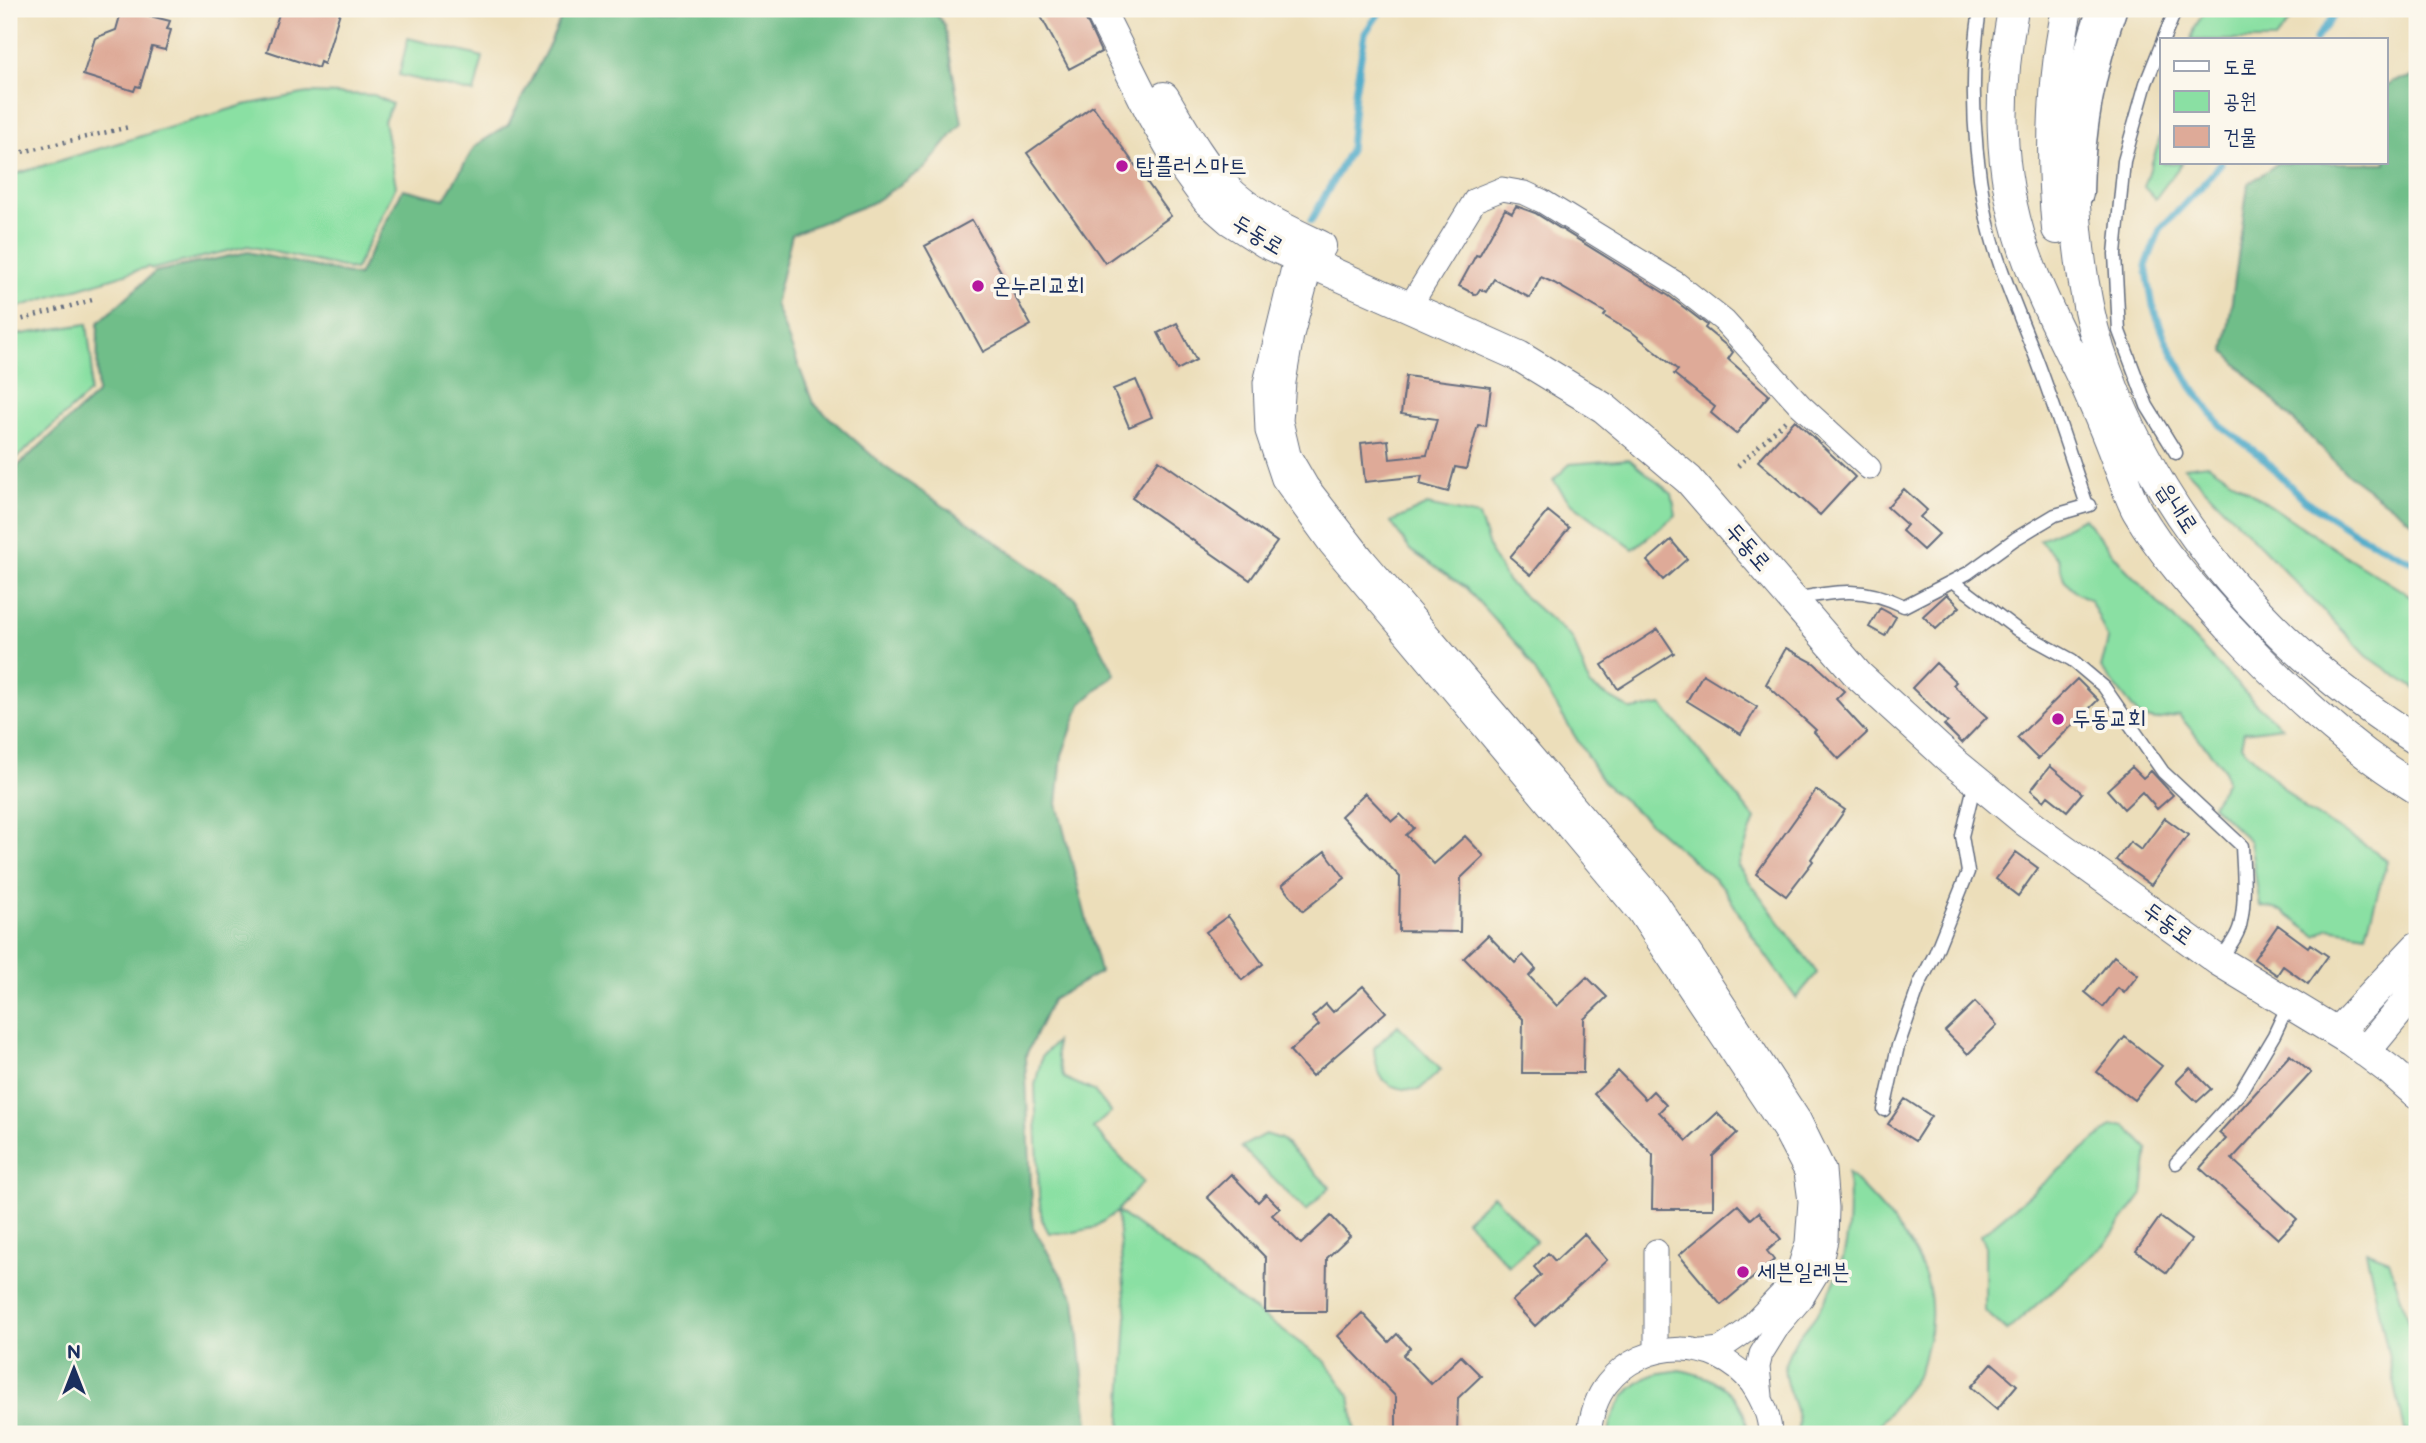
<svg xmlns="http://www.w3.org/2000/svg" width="2426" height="1443" font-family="'Balsamiq Sans','Poor Story',sans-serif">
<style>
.green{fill:#8ae0a3;stroke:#528880;stroke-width:2}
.forest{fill:#6fbe89;stroke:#457674;stroke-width:2}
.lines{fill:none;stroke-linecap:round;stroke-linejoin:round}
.stream{stroke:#49a8c8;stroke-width:7}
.building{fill:#deaa98}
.service-casing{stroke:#646c7e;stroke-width:15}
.minor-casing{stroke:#646c7e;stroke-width:25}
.tertiary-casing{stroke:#646c7e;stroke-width:32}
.trunk-casing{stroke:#646c7e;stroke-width:41}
.path{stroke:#646c7e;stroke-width:4.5;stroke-dasharray:2 5;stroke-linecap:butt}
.service{stroke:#fff;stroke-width:12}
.minor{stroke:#fff;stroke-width:23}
.tertiary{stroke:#fff;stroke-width:30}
.trunk{stroke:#fff;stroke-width:38}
.poi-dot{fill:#b5179e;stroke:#fbf7ec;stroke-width:2.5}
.labels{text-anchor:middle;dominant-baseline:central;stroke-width:7;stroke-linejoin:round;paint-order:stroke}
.poi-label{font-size:23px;fill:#1b2f5e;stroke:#fbf7ec;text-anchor:start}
.street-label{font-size:23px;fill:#1b2f5e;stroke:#fbf7ec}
</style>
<rect width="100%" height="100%" fill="#fbf7ec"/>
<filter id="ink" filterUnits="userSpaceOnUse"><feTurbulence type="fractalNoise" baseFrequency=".0143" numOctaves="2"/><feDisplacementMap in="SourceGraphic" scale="14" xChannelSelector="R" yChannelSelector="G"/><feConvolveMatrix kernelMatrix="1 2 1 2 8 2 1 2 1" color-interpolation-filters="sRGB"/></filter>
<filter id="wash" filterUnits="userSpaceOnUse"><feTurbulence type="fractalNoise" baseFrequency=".00686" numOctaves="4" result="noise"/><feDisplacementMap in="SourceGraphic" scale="28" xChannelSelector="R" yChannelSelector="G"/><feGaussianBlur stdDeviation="1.57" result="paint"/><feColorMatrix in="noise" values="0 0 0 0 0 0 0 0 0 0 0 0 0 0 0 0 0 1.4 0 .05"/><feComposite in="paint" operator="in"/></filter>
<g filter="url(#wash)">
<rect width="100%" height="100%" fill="#ecdeba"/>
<path class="green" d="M2207,9H2299L2275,40H2191L2196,25Z
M408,38L483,57L474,93L399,75Z
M308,93L374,95L392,104L384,121L396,186L355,270L248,246L153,269L148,267L9,310V176L244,105Z
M2162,132V163H2182L2155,199L2144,187Z
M87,324L92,365L89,393L9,465V336Z
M1629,459L1672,494L1676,515L1633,549L1569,501L1553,480L1570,464Z
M2208,464L2352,560L2417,600V690L2367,656L2184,467Z
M1427,505L1479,516L1491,553L1508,582L1573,639L1590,686L1632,710L1662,705L1755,819L1738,866L1817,973L1796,998L1757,943L1723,887L1603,782L1522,650L1466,588L1410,550L1391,522Z
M2084,518L2125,568L2256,704L2282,727L2244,732L2241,746L2306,810L2375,851L2387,861L2366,934L2329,928L2316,936L2282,911L2260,906L2250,841L2212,805L2227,781L2224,769L2179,715L2156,720L2140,717L2101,668L2108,640L2098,616L2090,600L2074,591L2064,579L2058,559L2039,540Z
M1398,1025L1441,1070L1419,1090C1387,1090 1376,1081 1374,1048Z
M1056,1042L1057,1057L1064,1078L1094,1091L1111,1112L1093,1128L1143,1182L1117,1211L1325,1361L1350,1396L1356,1434H1120L1127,1318L1117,1212L1093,1228L1070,1233H1049L1042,1220L1039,1196L1035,1085L1042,1056Z
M2125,1125L2148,1149L2143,1193L2106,1243L2007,1331L1985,1311V1244L1981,1235L2112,1126Z
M1265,1134L1281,1139L1330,1187L1306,1211L1241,1147Z
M1848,1173C1895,1221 1947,1271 1927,1344C1924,1354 1923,1366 1918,1374C1904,1395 1887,1414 1872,1434H1797C1798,1429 1799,1423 1798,1418C1796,1403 1782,1381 1785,1366C1788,1345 1807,1329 1818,1312C1849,1264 1851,1229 1848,1173Z
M1493,1195L1536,1241L1509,1266L1466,1220Z
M2366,1251L2389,1260L2417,1350V1429L2405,1431Z
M1679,1370C1716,1377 1745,1393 1748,1434H1609C1611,1408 1631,1382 1656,1374C1663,1372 1672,1372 1679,1370Z"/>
<path class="forest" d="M565,9H931L944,24L962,123L925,168L872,203L792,234L775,304L813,403L885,467L975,527L1075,598L1115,674L1081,704L1062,755L1057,804L1100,972L1052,1000L1025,1057L1033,1227L1075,1299L1089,1434H9V474L97,394L98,323L155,272L248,252L358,276L403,189L444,199L475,146L508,125L549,45Z
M2417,76V525L2346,473L2225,352L2248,184L2278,163H2386V86L2393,81Z"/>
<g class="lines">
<path class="stream" d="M2315,40L2339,9
M2221,163L2204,184L2160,229L2146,266L2153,306L2166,341L2192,387L2221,426L2260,455L2304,500L2359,535L2417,564
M1311,221L1350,150L1355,92L1365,33L1382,9"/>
</g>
<g id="blocks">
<path class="building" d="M122,9L170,21L167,29L171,30L165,50L152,47L140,87L136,86L134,91L83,75L95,38L116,30Z
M293,9H341L324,64L320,62L318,68L267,51L279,14Z
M1037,9H1081L1101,52L1069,69Z
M1093,106L1171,216L1105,263L1027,153Z
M1516,206L1535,213L1669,296L1707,325L1705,328L1728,347L1733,352L1728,359L1769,395L1736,434L1711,413L1715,407L1674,374L1678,370L1633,333L1604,316L1606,313L1554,283L1541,277L1530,298L1494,279L1486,292L1480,289L1476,295L1459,286L1476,255L1479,256L1505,209L1512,213Z
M972,220L1031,325L983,352L925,246Z
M1177,323L1196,360L1177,370L1158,333Z
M1406,376L1491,387L1486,426L1478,425L1466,469L1455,467L1448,492L1420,484L1422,476L1365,482L1361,443L1388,440L1390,459L1427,455L1437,419L1401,414Z
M1136,380L1152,417L1129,427L1113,389Z
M1795,420L1855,477L1820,515L1758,461Z
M1159,460L1277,542L1250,580L1132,498Z
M1904,489L1927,510L1920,517L1939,534L1923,550L1902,531L1907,525L1887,507Z
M1548,511L1569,528L1531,575L1510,557Z
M1671,540L1687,559L1663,580L1647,561Z
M1947,594L1960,607L1936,629L1923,616Z
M1880,608L1896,617L1885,636L1869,627Z
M1658,629L1674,653L1618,689L1602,665Z
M1786,648L1814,663L1844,691L1836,699L1867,733L1839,759L1814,732L1816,730L1766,684Z
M1936,663L1956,682L1953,685L1987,717L1962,743L1944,725L1948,722L1912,688Z
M1703,674L1757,707L1741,734L1687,701Z
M2077,679L2098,700L2038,759L2017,738Z
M2050,766L2082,793L2067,811L2048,796L2044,801L2031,790Z
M2132,767L2143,778L2151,771L2173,795L2157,809L2142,792L2124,809L2107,790Z
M1816,790L1845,810L1811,859L1813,861L1786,896L1756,874Z
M1365,793L1392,821L1400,814L1414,828L1406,835L1434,864L1465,836L1484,856L1461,878L1460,932L1399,931L1400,877L1341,816Z
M2165,818L2188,835L2151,885L2116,860L2130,842L2141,850Z
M1325,851L1345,878L1303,911L1282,885Z
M2016,852L2038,868L2018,896L1996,879Z
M1228,916L1263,964L1242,980L1206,932Z
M2278,925L2308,947L2310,944L2328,956L2308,984L2283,966L2277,975L2254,959Z
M1488,935L1515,963L1523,955L1536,969L1529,976L1557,1006L1587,977L1607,997L1584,1019L1583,1073H1522L1523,1019L1464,958Z
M2114,956L2138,975L2124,993L2118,988L2103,1007L2085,992Z
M1363,986L1386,1012L1312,1076L1290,1051L1319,1025L1312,1017L1326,1004L1333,1012Z
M1975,1002L1997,1025L1968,1054L1945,1031Z
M2125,1037L2162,1066L2134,1100L2097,1072Z
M2290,1055L2311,1073L2232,1159L2297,1219L2278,1239L2200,1168L2226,1139L2219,1133Z
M2190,1068L2211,1089L2197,1102L2176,1082Z
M1618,1071L1645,1099L1653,1091L1666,1105L1659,1112L1687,1141L1717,1113L1737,1133L1713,1156V1209H1652L1653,1155L1594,1094Z
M1905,1099L1931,1116L1915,1141L1888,1124Z
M1231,1174L1258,1202L1266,1194L1280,1208L1272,1215L1301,1244L1331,1216L1350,1236L1327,1258L1326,1312H1265L1266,1258L1207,1197Z
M1738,1205L1751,1219L1759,1212L1781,1239L1767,1251L1774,1260L1721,1305L1679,1255Z
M2160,1217L2191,1240L2167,1273L2136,1251Z
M1584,1234L1607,1260L1535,1326L1512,1301L1541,1275L1534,1267L1548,1253L1555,1261Z
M1362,1313L1389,1342L1397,1334L1410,1348L1403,1355L1431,1384L1461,1356L1481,1376L1458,1398L1457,1434H1396V1397L1338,1336Z
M1992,1363L2017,1385L1997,1409L1971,1387Z"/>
</g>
</g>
<g filter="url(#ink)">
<use href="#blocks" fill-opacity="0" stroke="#646c7e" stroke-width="2"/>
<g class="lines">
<defs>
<path id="service" d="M1980,9C1970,75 1973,144 1985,209C1994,259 2017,308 2035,355C2054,404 2070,455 2087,505
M2163,40L2176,9
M2162,43L2146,83L2124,161L2115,254L2119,331L2147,406L2176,453
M1953,581L2019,631L2072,660L2104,687L2163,772L2242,846C2243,870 2246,897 2241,921C2239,936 2227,949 2219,961
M1794,599C1837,591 1863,586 1904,606L1968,573L2015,539L2055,515L2090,505
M1884,1110L1898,1046L1920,983L1935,954L1968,872L1962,836L1975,782
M2176,1163L2239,1094L2274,1035L2289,1003"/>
<path id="minor" d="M1299,243L1265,383L1267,431L1283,479L1330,544L1639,913L1785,1132L1806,1172L1810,1201L1807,1243L1799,1268L1788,1287L1746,1331L1720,1349L1703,1351
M1315,250L1292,335L1284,382L1281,421L1289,455L1307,486L1363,558L1657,902L1799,1119L1824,1170L1827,1208L1826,1240L1819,1270L1802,1298L1779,1325L1761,1354L1758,1367L1761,1396
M1410,306L1475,200L1502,189L1525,193L1542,201L1677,284L1724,321L1800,405L1869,468
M1656,1251V1351
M1589,1434C1591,1416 1595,1399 1607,1384C1643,1338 1717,1337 1752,1384C1762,1399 1770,1416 1770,1434"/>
<path id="tertiary" d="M1099,9L1153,117L1176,157L1207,200L1230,220L1266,243L1519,356L1604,408L1689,480L1858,675L1951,760L2025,821L2219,961L2351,1041L2391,1071L2417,1094
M2013,9C1998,92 1997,168 2024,249C2040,296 2064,340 2085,384C2097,411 2109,439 2119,467C2125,482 2130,498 2137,511C2162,554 2196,591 2229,627C2285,687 2347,746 2417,789
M1164,97C1182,127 1200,161 1225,187C1251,214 1287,230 1321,246
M2074,192C2078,251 2085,313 2106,369C2162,525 2277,654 2417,740
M2057,229C2050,156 2052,81 2067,9
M2337,1032L2417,947
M2365,1052L2417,989"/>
<path id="trunk" d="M2074,192C2075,129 2086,69 2107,9"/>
</defs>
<use href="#service" class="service-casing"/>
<use href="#minor" class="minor-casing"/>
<use href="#tertiary" class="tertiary-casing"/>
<use href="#trunk" class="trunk-casing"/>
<path class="path" d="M9,155L129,127
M9,323L96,299
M1738,466L1785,421"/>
<use href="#service" class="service"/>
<use href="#minor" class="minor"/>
<use href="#tertiary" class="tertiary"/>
<use href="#trunk" class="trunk"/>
</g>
</g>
<g class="poi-dot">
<circle cx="1122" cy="166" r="7"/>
<circle cx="978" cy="286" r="7"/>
<circle cx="2058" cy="719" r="7"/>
<circle cx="1743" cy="1272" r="7"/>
</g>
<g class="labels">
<g class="poi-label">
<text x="1136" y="166">탑플러스마트</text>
<text x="992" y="286">온누리교회</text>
<text x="2072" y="719">두동교회</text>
<text x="1757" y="1272">세븐일레븐</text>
</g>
<g class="street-label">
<text transform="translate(1258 235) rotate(31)">두동로</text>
<text transform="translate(2177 508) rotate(57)">읍내로</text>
<text transform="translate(1748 547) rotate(49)">두동로</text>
<text transform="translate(2168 924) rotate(36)">두동로</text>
</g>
</g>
<rect width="2426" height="1443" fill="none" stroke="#fbf7ec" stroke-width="35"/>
<rect x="2160" y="38" width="228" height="126" fill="#fbf7ec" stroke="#a1a7b3" stroke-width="2"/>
<rect x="2174" y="61" width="35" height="10" fill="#ffffff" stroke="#a1a7b3" stroke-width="2"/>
<text x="2223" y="74" font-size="21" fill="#1b2f5e">도로</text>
<rect x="2174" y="91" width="35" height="21" fill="#8ae0a3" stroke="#a1a7b3" stroke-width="2"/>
<text x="2223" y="108" font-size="21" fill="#1b2f5e">공원</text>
<rect x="2174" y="126" width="35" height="21" fill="#deaa98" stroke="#a1a7b3" stroke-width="2"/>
<text x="2223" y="144" font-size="21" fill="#1b2f5e">건물</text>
<g transform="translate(74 1369)" stroke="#fbf7ec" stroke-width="5" paint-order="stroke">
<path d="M0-5L12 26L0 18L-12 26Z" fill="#1b2f5e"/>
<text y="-10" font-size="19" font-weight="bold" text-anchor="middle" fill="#1b2f5e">N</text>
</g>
</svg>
